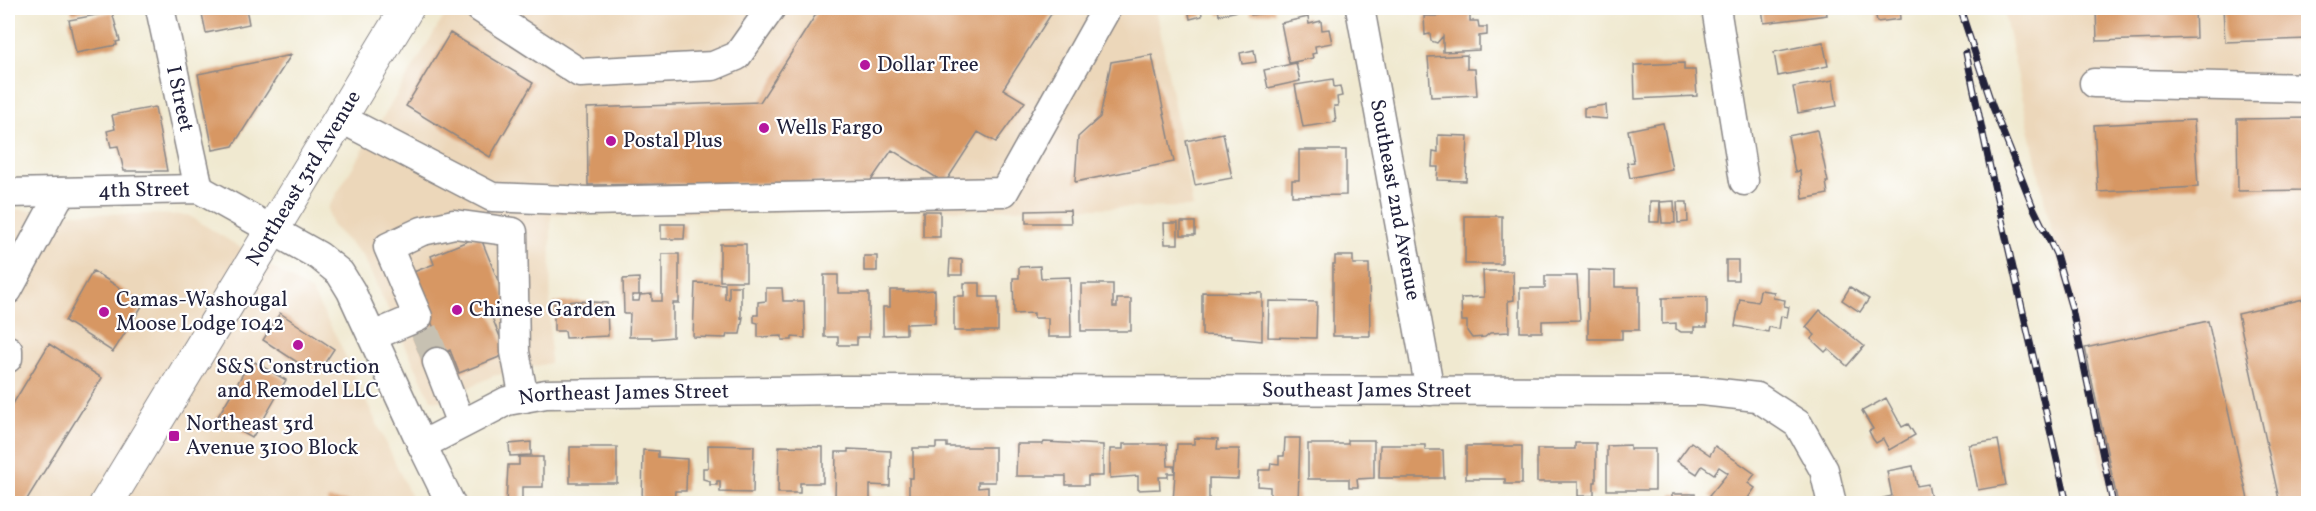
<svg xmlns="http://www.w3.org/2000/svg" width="2316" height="511" font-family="Vollkorn,serif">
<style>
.built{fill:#ecd7ba}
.building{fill:#d79763}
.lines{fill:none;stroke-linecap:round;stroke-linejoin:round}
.minor-tunnel{stroke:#c7c1b2;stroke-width:28;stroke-dasharray:28 14;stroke-linecap:butt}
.minor-casing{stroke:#898686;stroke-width:31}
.major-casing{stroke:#898686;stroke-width:35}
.minor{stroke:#fff;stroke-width:28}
.major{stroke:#fff;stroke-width:33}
.rail-casing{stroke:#22223b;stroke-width:7}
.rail{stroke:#fff;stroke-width:4.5;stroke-dasharray:14;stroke-linecap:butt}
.poi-dot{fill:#b5179e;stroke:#fff;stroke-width:2}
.labels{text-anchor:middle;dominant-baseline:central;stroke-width:4.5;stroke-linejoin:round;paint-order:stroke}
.poi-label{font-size:21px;fill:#22223b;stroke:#fff;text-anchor:start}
.street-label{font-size:21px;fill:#22223b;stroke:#fff}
</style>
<rect width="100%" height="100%" fill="#fff"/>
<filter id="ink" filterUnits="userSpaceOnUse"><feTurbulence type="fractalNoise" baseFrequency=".0167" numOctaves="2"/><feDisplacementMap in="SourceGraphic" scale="12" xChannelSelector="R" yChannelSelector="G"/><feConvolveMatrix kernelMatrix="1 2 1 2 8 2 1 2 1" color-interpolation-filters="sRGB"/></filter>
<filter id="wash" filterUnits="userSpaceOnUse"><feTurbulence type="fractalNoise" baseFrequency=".008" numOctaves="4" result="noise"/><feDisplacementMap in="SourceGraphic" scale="24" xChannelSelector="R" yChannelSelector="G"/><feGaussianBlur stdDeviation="1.35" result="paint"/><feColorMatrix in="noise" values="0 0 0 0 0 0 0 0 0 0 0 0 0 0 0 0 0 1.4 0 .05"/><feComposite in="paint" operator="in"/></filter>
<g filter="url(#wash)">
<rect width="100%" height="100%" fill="#f0e9d0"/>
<path class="built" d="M449,8H1156L1193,207L551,214L550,363L493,376L441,401L431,400L363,256L332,226L328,208Z
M2003,8H2308V503H2110Z
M8,209L72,213L188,215L312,292L337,338L414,503H8Z"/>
<g id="blocks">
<path class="building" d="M71,8H90V10L72,14Z
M211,8H246L249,24L206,33L201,9Z
M820,8H1055L1003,89L1025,102L996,142L978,132L945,183L892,150L870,182L588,185L587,108L760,102Z
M1188,8H1201L1202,16L1190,19Z
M1218,8H1243V10L1219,15Z
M1250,8H1274L1275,12L1251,15Z
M1439,8H1470V21H1478L1479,27H1487V35L1479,36V50L1443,52V36L1437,43L1431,41L1430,34L1425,35L1424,16H1439Z
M1762,8H1826L1827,15L1764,23Z
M1887,8H1899L1900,19L1877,22L1875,9Z
M2096,8H2195L2196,38L2097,41Z
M2223,8H2308V39L2225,42Z
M112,12L120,41L116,42L117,45L76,53L69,20Z
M1308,17L1309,24L1321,21L1322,30L1329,29L1332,43L1315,46L1316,53L1312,54L1313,58L1289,63L1281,23Z
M450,33L533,83L490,157L406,106Z
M1823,42L1828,66L1778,76L1774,52Z
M1254,50L1256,62L1242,64L1240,53Z
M291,55L233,146L213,150L198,74Z
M1152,55L1174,162L1075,182L1078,137L1100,117L1111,62Z
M1467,55V69H1475L1477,95L1431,97L1428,57Z
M1296,63L1300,81L1268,88L1264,70Z
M1684,63V70H1695L1697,96L1635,99L1634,65Z
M1333,79L1334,87L1340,86L1342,96L1337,97L1338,106H1334L1336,122L1303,127L1295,85Z
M1833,80L1837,106L1798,113L1793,87Z
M1606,105L1607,119L1584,117V108Z
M155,107L167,171H124L118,146L111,147L107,131L115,129L112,115Z
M2308,118V190L2238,191L2237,119Z
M2194,120L2198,187L2098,192L2094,125Z
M1663,123L1672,169L1630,178L1627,163L1634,162L1628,130Z
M8,130L12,149L8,150Z
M1817,130L1828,182H1826L1828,194L1803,199L1800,171L1795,172L1788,136Z
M1223,133L1232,178L1195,185L1186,141Z
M1438,135L1468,136L1466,181L1437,180L1438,167H1432L1433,151L1438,152Z
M1299,150H1346V195L1292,196V180H1299Z
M1650,201H1660L1659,222H1650Z
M1674,201L1675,223H1662L1660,202Z
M1677,202H1687L1688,222L1678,223Z
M1070,210L1071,223H1026V211Z
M923,211H940V237H923Z
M1465,216H1502V264H1465Z
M1181,222H1195V235H1181Z
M1164,223H1178V244H1165Z
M661,224H685L684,239H661Z
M480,236L509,308L491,315L507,354L459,373L450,350L426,360L417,338L435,331L411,273L434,264L431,256Z
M720,244H746V281H720Z
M662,254H679V303H673V337L652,339V337H629L630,314H624L623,279L639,278V295H632V301H639L640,295L652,294V301H662Z
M864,256H877V271H864Z
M1335,256H1353V264H1369L1370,336H1333V264H1335Z
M950,259L962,260V275H949Z
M1726,260H1738V280H1726Z
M1040,266L1041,278L1070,277L1071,337H1048V318H1034V313L1014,314L1013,278H1019V267Z
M1588,270L1615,271V287H1639V330H1622V339H1588Z
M93,271L144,303L113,352L65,321Z
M1483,271H1513L1514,300L1508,301L1509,332L1490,333L1485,337L1472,338L1467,331V321H1462L1461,298L1484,297Z
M824,275H838V293H869V337H857V345H838V337H824Z
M1545,276H1577L1580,320L1542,321V332H1520V288H1545Z
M695,283L725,284V299H729V286H741V318L743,317L740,334H727L726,338L693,337Z
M964,283H980V297H998V331H954V296H964Z
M1081,284H1113V307H1117V299H1131V331H1081Z
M1850,287L1869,299L1860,312L1842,300Z
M766,288H782L783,301H804L805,338L792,337V340H782V336L758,337V323L754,322V315H758V302L766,301Z
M890,290H904L903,292L935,290V323L906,324V334L883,335V307H890Z
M1760,290L1774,292L1773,298L1785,300L1784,306L1789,307L1787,317L1781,316L1779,329L1769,327L1768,332L1735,326L1740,299L1758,302Z
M1202,292L1262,293V341L1231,338V336L1202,335Z
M1707,297V327H1694V332H1681L1676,329V323L1662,324V298Z
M2308,298V504H2280L2238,314Z
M577,301L607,303L608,336L566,338L565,331H554V303Z
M1269,301L1317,302L1316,338L1268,337Z
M1820,310L1864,346L1847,366L1828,349L1825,352L1811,339L1815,335L1806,327Z
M280,313L334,349L317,375L263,340Z
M2208,321L2249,504H2118L2085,348Z
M49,344L102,378L24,504H8V412Z
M251,360L286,380L262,422L267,425L264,429L259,426L252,438L217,418Z
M1886,398L1902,427L1908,424L1915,435L1889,450L1883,439L1876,443L1873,439L1869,431L1873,429L1862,411Z
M1194,438L1218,439L1217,449H1239L1238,479L1209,478V503L1173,502L1177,444H1194Z
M1285,438H1300L1298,504H1270V487L1258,486L1259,470H1270L1271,463L1279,464V456H1284Z
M1348,440H1374V478L1357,479L1358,487H1349V479H1308V444H1348Z
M1998,440L2006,485L1978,490L1969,445Z
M531,442V455L510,456L509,444Z
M1044,442L1103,445V476H1088V485H1066V476H1016L1017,444H1043Z
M1691,442L1710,455L1715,446L1755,474L1748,483L1755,488L1744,504H1721L1709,496L1728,473L1719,467L1714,474L1702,466L1697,474L1677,461Z
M936,443H947V447H995V482H978V488L988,487V504H909V478H913V448H936Z
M1575,443H1596V482H1594V496H1578V482H1537V449H1575Z
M1123,444H1167L1168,466H1174L1175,473H1168V477H1159L1160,489L1138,490V476L1110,478V449H1123Z
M708,445L754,446L753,493L720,492V481H717V485H710V481L703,479V468H708Z
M1380,445H1425V450H1443L1444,478H1379Z
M1630,445V449H1655V490H1607V446Z
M779,446L823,447V483H800V493H778Z
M1466,446H1522V484H1505V479H1466Z
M570,447H617V483H570Z
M848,449L891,451L890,486L870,485V502L855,504V499H835L836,452H848Z
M643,450L658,451V457L687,459L686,491H675L674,504H642Z
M519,457H543V487H522V500H531V504H506L508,465H519Z
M1913,466L1917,486L1928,484L1932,504H1884L1883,498L1892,496L1887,471Z
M1672,494H1695V504H1672Z
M328,499L352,502V504H327Z"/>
</g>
</g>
<g filter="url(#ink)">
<use href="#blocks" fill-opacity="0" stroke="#898686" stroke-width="1.5"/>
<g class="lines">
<path class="minor-tunnel" d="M424,330L437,362"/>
<defs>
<g id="minor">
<path id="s1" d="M160,8L199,189"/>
<path d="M480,8L580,73L713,66L737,56L771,8"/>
<path id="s2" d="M1360,8L1430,391"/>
<path d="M1716,8L1744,181"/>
<path d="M2094,83L2308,88"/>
<path d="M340,118L492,197L588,201L1004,192L1107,8"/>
<path id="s3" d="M8,193L199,189L319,256L340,273L351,291L422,445L451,504"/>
<path d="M8,290L61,192"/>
<path d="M373,336L418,317L388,247L422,231L454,224L513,232L515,352L524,398"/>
<path d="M8,350V358"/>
<path d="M437,362L461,424"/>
<path id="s4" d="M422,445L507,401L546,394L838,390L1702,391L1757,397L1798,424L1824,470L1832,504"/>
</g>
<g id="major">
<path id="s5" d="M106,504L407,8"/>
</g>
</defs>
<use href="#minor" class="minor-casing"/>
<use href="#major" class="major-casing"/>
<use href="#minor" class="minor"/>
<use href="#major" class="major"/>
<defs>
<path id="rail" d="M1960,8L1992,105L2033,207L2056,254L2072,309L2113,504
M1966,53L1991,172L2067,504"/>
</defs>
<use href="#rail" class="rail-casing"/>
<use href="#rail" class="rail"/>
</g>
</g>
<g class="poi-dot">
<circle cx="865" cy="65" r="6"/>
<circle cx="764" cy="128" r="6"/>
<circle cx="611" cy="141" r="6"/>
<circle cx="457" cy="310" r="6"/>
<circle cx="104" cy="312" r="6"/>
<circle cx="298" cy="345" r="6"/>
<rect x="168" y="430" width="12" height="12" rx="3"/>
</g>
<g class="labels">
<g class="poi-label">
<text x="877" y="65">Dollar Tree</text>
<text x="776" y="128">Wells Fargo</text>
<text x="623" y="141">Postal Plus</text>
<text x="116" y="300">Camas-Washougal<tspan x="116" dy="24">Moose Lodge 1042</tspan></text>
<text x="469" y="310">Chinese Garden</text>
<text x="298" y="367" text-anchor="middle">S&amp;S Construction<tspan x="298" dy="24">and Remodel LLC</tspan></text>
<text x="186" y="424">Northeast 3rd<tspan x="186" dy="24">Avenue 3100 Block</tspan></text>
</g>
<g class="street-label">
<text stroke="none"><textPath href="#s1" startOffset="93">I Street</textPath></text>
<text stroke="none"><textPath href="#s5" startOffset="381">Northeast 3rd Avenue</textPath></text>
<text stroke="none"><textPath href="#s3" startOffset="136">4th Street</textPath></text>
<text stroke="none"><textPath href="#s2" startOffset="195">Southeast 2nd Avenue</textPath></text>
<text stroke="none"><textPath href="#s4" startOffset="956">Southeast James Street</textPath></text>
<text stroke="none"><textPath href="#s4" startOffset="213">Northeast James Street</textPath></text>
</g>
</g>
<rect width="2316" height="511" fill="none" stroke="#fff" stroke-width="30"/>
</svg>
